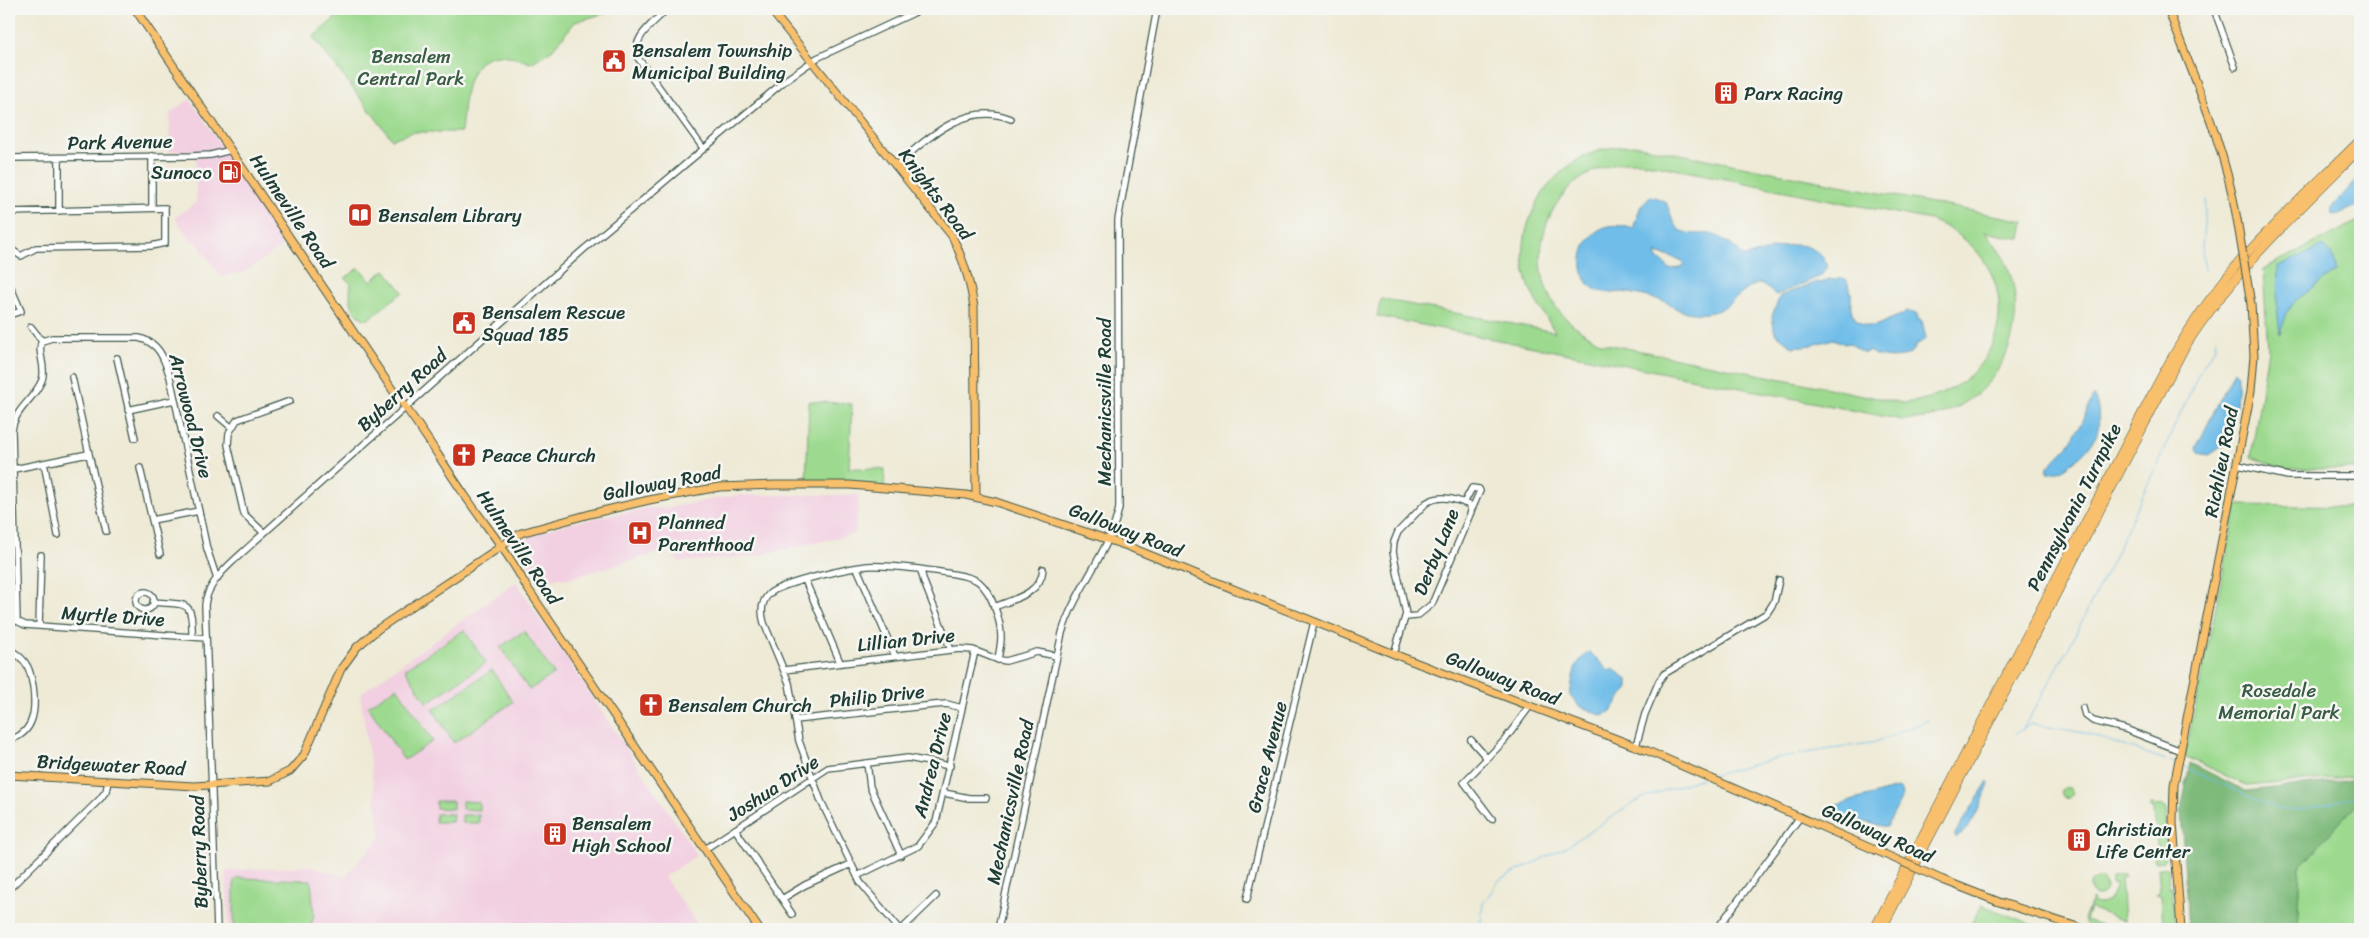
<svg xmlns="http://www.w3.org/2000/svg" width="2369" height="938" font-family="Sriracha,sans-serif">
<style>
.built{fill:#f2cfe1}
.green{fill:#9dda8f;stroke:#5e8c62;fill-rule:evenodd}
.forest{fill:#7eba7a;stroke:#4e7c57}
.water{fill:#6fbde9;stroke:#477d8e;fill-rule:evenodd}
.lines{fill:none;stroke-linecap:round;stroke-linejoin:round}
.stream{stroke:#6fbde9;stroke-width:1}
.minor-casing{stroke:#3e574c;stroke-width:8}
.major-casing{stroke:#3e574c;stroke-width:9}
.highway-casing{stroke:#3e574c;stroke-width:9}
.minor{stroke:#fff;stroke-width:5.5}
.major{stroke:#f8bf6c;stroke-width:7}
.highway{stroke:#f8bf6c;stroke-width:8}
.major-bridge-casing{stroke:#3e574c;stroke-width:9;stroke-linecap:butt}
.major-bridge{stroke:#f8bf6c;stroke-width:7}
.labels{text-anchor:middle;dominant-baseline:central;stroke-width:5;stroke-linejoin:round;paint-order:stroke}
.poi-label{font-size:19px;fill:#1f3d34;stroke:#f6f6f2;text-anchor:start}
.park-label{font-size:19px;fill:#385c46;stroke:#f6f6f2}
.street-label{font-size:19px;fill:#1f3d34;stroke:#f6f6f2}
</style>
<rect width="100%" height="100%" fill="#f6f6f2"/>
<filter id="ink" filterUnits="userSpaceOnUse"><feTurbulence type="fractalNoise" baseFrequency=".02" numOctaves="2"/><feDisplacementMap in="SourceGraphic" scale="10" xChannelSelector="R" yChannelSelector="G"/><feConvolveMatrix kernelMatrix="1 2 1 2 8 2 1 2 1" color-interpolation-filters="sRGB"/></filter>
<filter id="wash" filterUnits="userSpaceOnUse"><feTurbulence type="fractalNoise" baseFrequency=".0096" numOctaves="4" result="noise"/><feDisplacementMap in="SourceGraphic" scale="20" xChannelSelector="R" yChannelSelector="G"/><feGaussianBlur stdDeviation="1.12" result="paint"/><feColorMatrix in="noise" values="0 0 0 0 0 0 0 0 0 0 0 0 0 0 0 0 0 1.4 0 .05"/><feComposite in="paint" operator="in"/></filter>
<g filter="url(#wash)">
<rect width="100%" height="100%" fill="#eeead6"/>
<path class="built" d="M190,99L259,203L288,242L245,272L221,277L195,240L192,242L175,218L196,202V151L169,152L170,113Z
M736,495H859L855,534L756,556L679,562L668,550L570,578L535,579L519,542L530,536L562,525L646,508H666Z
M516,582L697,855L664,877L701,929H229L226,871L308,866L346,876L381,836L360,694Z"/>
<path class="green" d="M346,9H619L575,22L552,50L531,63C521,60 507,54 497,55C463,58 464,107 461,132H413L392,139L313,37Z
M1634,145L2024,221L2021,239L1985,232C1993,243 2003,254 2008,267C2029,324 2005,388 1947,412C1933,418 1918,419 1902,420L1377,316L1381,299L1555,332C1543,312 1530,296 1525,272C1516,224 1546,172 1590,154C1604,148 1619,146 1634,145ZM1627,162H1641L1930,220C2036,260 2015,393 1903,403L1601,343C1582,332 1563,320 1552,301C1528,258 1545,198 1587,175C1600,167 1613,165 1627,162Z
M2360,220V469H2282L2251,457L2268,350L2263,269Z
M359,268L371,281L385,270L403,292L367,320C352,315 348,299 351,284L345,278Z
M809,401L852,404L849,468L885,469L884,488L806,485Z
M2237,505L2360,507V776L2247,786L2185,756Z
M464,630L486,663L427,703L405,669Z
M524,631L554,674L529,690L500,647Z
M492,670L513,702L454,743L433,710Z
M397,687L433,741L404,760L368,706Z
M2061.5 793a5.5 5.5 0 1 1 11 0a5.5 5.5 0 1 1-11 0Z
M436,801H453V809L436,808Z
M462,801L479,802V810L462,809Z
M2360,803V929H2297L2300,866L2356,805Z
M2150,805L2162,806L2166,809L2167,856L2164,861L2156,862L2154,860V858L2158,857L2154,809L2150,808Z
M436,814H453L452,822H435Z
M462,815H479V823H462Z
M2158,867L2168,868L2169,887L2172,886L2175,929H2159L2160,926H2163L2161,895L2156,894L2160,891Z
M2124,874L2125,877L2121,878L2124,921L2090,908L2086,920L2112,929H2098L2086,924L2084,919L2092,899L2094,900L2093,903C2107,907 2114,897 2115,884H2111L2112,878Z
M237,878L311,880L314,915L310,929H234V881Z
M2090 887a8 8 0 1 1 16 0a8 8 0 1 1-16 0Z
M1982,905L2044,929H1968Z"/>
<path class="forest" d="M2190,763L2246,791L2360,779V804L2356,805L2300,866L2297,929H2188L2181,811Z"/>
<path class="water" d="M2360,176V205L2336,215L2332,214V207Z
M1652,196L1666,202C1670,211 1672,223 1680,230C1690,237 1701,232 1711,234C1723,237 1736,248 1744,257C1775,250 1807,230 1828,265L1821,276L1776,295C1772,292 1765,286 1760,284C1751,282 1728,308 1716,311C1703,315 1687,314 1675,308C1672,306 1669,303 1666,302C1656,298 1639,295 1629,293C1619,291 1610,294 1599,291C1566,279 1582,209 1633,229L1641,205ZM1656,253L1681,260L1684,265L1680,268L1670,269L1658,258Z
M2322,247C2331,250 2337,262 2336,271L2295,301L2287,313L2280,334L2277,307L2278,266Z
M1841,278L1846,279C1848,284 1851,288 1851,294C1852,299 1850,304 1851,309C1854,322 1866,329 1878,325C1886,322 1896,315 1904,315L1906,311L1917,314L1918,319L1922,321L1926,338L1920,344L1916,345C1911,362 1879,360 1869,351L1864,353L1848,343L1845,344L1833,339L1813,345L1793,347L1775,333L1772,316L1780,296L1816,282L1821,283L1829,279L1836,280Z
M2234,371L2238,374L2236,406L2228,443L2208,455L2198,453L2196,448Z
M2093,395C2099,403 2100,423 2097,433C2092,448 2063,475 2047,473L2048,467L2068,446L2083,421Z
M1590,652L1609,671L1613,669L1628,679V688L1611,711L1603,716L1579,706L1570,696C1573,678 1573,661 1590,652Z
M1988,781L1989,784C1981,801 1974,830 1955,837V834Z
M1897,788L1902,790L1903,795L1887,827L1836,816L1828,810L1830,807Z"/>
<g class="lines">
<path class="stream" d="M2205,271L2202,249L2206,200
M2023,729L2068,649L2113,559L2201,369L2214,349L2216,339
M2015,734L2031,724L2085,733L2175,763
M2181,766L2280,810L2308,809L2360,795
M1711,776L1781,757L1876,742L1929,720
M1480,929L1483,904L1499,880L1564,848L1640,799L1702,778"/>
</g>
</g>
<g filter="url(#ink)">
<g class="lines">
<defs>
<path id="minor" d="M667,9C654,23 631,37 638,58L703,148
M2214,9L2235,67
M152,156V208
M9,158L192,156L211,155L231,150
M895,166C927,139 966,100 1011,119
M59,211V158
M9,212L165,208V243L151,246L36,248L21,256L12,250L9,240
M9,283L21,311L9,315
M31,327L42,341
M42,341C36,351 47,366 42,380C34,400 14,409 12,431L17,621L25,625L39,626L206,638
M42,341L52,338H139C160,343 164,359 170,377L207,549L217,579
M117,358L135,438
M72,377L106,531
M128,410L174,400
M218,416L231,427
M44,463L58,535
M2238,465L2288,476H2360
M140,468L160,554
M14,469L88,454
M1464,503L1472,488L1479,489L1480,491L1472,509
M152,520L199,511
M264,533L244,514L228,445L229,433L237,420L290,401
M857,568L895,656
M921,571L924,582L951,650
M805,580L840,662
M136 601a9 9 0 1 1 18 0a9 9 0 1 1-18 0Z
M153,602C187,605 193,599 192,637
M994,607C1014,599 1041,594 1043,569
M39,626L41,555
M9,649C15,653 22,657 26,664C31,671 31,679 33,686C36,709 35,733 9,740
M1394,654L1406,614L1393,552L1394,542L1398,532L1426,503C1441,494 1455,499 1470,505L1471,512L1432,604L1417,616L1406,617
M784,670L959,649L973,650L996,659L1006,661L1037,652L1057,656
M2083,708L2085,715L2093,721L2125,729L2181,751
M795,720L934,705L947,704L962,708
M1471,740L1486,757
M1636,746L1645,714L1659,681L1664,674L1767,613L1774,602L1779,580
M867,763L870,787L901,855
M944,793L969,798H986
M1492,819L1464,782L1504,741L1530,706
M735,829L792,914
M705,849L828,768L908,758L950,766
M857,876L918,846L936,822L975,651
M9,889L100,799L106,791L108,782
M782,899L805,885L851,864
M1247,899L1314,622
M217,929L205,605C207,579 238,558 255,541L583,250L787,79L817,58L922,9
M899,929L860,882L821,801L799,741L789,683L764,623C761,613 761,602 769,594C780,583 850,568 867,566C884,565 968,572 979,582C992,593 1001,621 1001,637C1001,645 999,652 998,660
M902,929L936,896
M998,929L1062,633C1075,589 1110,552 1119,508L1118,220L1157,9
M1717,929L1800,817"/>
<path id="major" d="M135,9L396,395C422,427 442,463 466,497C486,527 510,554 526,586L759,929
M770,9L952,236C964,260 970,280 974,307L976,497
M2168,9C2194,78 2225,146 2237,219
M9,775L194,786L270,781L290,771L304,755L341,669L357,647L378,629L521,533L590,514L649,500L719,487L774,485H850L966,495L996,502L1127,546L1409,660L1648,751L1875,850
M1943,880L1999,902L2084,929
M2181,929L2173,822L2174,785L2251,391L2254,356L2251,304"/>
<path id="highway" d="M1874,929L2154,390C2178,344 2206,300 2240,261C2277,219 2320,180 2360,140
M1882,929L2185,347C2234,271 2297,212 2360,149"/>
</defs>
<use href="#minor" class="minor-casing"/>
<use href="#major" class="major-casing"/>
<use href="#highway" class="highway-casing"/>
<use href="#minor" class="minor"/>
<use href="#major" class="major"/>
<use href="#highway" class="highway"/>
<defs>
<path id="major-bridge" d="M2237,219L2251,304
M1875,850L1943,880"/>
</defs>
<use href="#major-bridge" class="major-bridge-casing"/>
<use href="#major-bridge" class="major-bridge"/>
</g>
</g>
<defs>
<symbol id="civic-square" viewBox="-11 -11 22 22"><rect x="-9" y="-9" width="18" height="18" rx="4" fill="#c8321e" stroke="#f6f6f2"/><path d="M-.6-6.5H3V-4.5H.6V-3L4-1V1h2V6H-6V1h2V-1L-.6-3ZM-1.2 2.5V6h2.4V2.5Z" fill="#fff"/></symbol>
<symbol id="building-square" viewBox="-11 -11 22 22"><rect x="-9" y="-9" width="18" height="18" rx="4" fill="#c8321e" stroke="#f6f6f2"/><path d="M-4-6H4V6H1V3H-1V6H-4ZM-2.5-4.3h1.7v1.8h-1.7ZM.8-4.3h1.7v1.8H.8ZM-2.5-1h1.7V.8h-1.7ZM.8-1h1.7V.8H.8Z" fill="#fff"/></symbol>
<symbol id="fuel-square" viewBox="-11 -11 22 22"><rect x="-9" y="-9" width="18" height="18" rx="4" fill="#c8321e" stroke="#f6f6f2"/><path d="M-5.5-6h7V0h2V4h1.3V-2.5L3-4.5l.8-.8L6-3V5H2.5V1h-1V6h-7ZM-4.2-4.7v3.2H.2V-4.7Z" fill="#fff"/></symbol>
<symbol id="library-square" viewBox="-11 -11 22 22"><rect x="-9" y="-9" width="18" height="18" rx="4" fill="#c8321e" stroke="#f6f6f2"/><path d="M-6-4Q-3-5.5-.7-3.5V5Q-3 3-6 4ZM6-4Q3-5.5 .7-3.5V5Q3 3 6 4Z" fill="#fff"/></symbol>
<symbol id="church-square" viewBox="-11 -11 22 22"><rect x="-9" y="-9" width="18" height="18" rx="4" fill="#c8321e" stroke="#f6f6f2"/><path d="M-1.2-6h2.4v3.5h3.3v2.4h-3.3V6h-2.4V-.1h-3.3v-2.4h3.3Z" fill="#fff"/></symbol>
<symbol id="hospital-square" viewBox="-11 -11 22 22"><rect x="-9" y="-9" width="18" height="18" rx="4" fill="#c8321e" stroke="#f6f6f2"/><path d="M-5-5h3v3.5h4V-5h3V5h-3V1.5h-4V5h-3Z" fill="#fff"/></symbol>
</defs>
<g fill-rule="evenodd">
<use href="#civic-square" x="600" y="47" width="28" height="28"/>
<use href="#building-square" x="1712" y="79" width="28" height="28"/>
<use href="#fuel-square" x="216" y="158" width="28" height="28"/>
<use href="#library-square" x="346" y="201" width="28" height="28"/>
<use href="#civic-square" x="450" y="309" width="28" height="28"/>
<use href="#church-square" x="450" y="441" width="28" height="28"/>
<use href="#hospital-square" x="626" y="519" width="28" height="28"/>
<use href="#church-square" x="637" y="691" width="28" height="28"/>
<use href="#building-square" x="541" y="820" width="28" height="28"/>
<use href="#building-square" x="2065" y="826" width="28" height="28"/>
</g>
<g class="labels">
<g class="poi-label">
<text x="632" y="50">Bensalem Township<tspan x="632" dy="22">Municipal Building</tspan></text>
<text x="1744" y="93">Parx Racing</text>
<text x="212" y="172" text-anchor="end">Sunoco</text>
<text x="378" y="215">Bensalem Library</text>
<text x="482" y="312">Bensalem Rescue<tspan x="482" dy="22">Squad 185</tspan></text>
<text x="482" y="455">Peace Church</text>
<text x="658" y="522">Planned<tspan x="658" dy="22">Parenthood</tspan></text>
<text x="668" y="705">Bensalem Church</text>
<text x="572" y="823">Bensalem<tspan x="572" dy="22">High School</tspan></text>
<text x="2096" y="829">Christian<tspan x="2096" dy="22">Life Center</tspan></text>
</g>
<g class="park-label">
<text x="411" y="56">Bensalem<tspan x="411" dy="22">Central Park</tspan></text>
<text x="2279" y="690">Rosedale<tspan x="2279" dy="22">Memorial Park</tspan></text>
</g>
<g class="street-label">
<text transform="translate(120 142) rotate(-1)">Park Avenue</text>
<text transform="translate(936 194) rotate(53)">Knights Road</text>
<text transform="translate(292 211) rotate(56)">Hulmeville Road</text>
<text transform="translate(402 390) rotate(-42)">Byberry Road</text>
<text transform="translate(1104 402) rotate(-90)">Mechanicsville Road</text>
<text transform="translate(191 416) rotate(76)">Arrowood Drive</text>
<text transform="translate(2221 462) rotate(-79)">Richlieu Road</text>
<text transform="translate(662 483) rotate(-11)">Galloway Road</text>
<text transform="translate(2074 507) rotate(-63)">Pennsylvania Turnpike</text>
<text transform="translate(1126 530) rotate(21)">Galloway Road</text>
<text transform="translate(519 547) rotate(56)">Hulmeville Road</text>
<text transform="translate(1436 552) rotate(-68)">Derby Lane</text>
<text transform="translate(113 616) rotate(4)">Myrtle Drive</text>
<text transform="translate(906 640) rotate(-6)">Lillian Drive</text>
<text transform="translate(1503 678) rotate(21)">Galloway Road</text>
<text transform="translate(877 696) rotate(-6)">Philip Drive</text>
<text transform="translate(1267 757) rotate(-76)">Grace Avenue</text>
<text transform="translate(111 765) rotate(3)">Bridgewater Road</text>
<text transform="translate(932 765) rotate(-76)">Andrea Drive</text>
<text transform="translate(773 788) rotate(-33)">Joshua Drive</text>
<text transform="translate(1010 802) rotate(-78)">Mechanicsville Road</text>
<text transform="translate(1878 833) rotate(24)">Galloway Road</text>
<text transform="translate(199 852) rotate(-92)">Byberry Road</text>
</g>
</g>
<rect width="2369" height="938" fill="none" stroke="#f6f6f2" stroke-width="30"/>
</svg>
